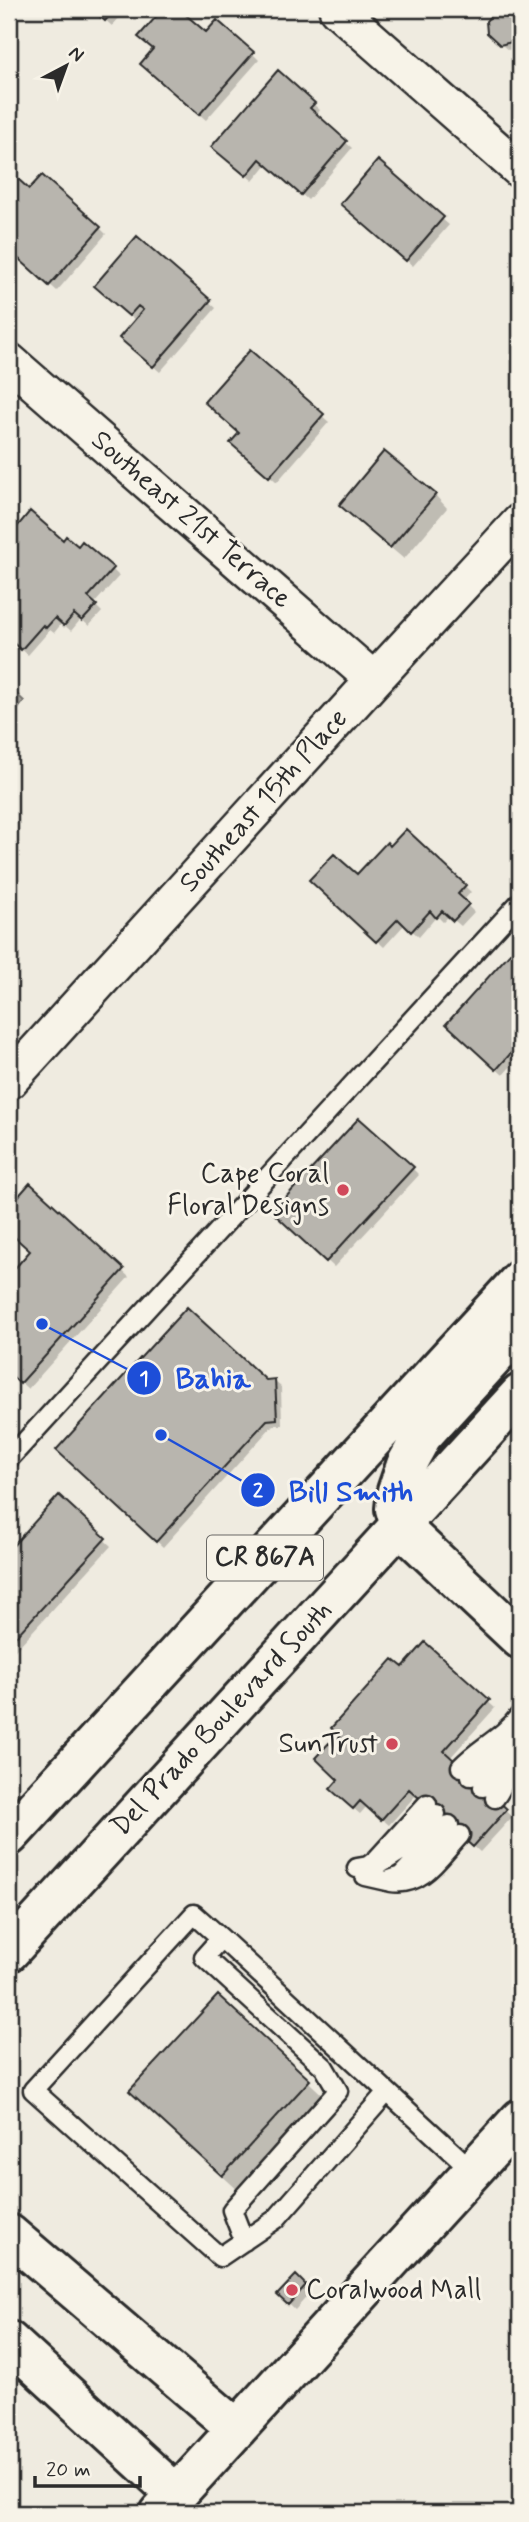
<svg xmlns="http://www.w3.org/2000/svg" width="529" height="2522" font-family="Mynerve,sans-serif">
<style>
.water{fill:#a4a29a;stroke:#74726e;stroke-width:2}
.shadow{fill:#0003}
.building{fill:#b8b5ae;stroke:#2b2b2b;stroke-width:2}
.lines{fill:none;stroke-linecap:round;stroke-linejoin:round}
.lane-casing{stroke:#2b2b2b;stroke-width:23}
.street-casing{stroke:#2b2b2b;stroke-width:40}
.secondary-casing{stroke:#2b2b2b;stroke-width:44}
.primary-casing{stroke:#2b2b2b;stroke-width:44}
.lane{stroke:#f7f3e8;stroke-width:18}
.street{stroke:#f7f3e8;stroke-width:35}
.secondary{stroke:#f7f3e8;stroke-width:38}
.primary{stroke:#f7f3e8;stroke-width:38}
.poi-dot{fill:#d1495b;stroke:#f7f3e8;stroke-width:2.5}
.labels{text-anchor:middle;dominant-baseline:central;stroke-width:6;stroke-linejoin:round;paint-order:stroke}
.shield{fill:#f7f3e8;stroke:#686764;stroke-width:2}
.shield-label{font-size:26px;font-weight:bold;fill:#2b2b2b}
.street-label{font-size:28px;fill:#2b2b2b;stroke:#f7f3e8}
.poi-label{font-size:28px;fill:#2b2b2b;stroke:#f7f3e8;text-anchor:end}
.leader{fill:none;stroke:#1d4ed8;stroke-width:2.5}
.callout-dot{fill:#1d4ed8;stroke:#f7f3e8;stroke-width:2.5}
.mark-label{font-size:21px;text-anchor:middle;font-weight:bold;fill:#fff}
.callout-label{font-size:30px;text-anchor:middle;font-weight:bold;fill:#1d4ed8;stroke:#f7f3e8;stroke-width:6;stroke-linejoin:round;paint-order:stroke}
</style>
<rect width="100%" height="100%" fill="#efebe0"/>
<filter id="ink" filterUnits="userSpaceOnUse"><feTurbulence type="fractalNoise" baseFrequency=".0143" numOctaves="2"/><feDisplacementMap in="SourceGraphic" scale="14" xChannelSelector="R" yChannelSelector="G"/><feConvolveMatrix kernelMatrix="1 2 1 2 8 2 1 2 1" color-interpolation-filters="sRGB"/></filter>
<g filter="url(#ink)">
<path class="water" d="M9,687L24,701L9,720Z"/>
<path class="shadow" d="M93,9H127L112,26Z
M165,9H176L207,35L253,54L259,60L206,120L148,70L155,49L141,37Z
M499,9H520V47L508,50L495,39L488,21Z
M278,73L320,110L316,116L352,148L308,200L267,164L253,181L220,153Z
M17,181L30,192L100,228L106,234L57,291L9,247V190Z
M349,210L442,219L449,225L413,266Z
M138,238L216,308L160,372L128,344L136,321L103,292Z
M250,352L329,422L277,482L239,449Z
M435,495L447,508L404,559L354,517Z
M10,524L17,530L63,543L112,569L119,576L94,604L102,612L89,626L81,619L71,631L62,623L54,633L50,630L28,655L9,638Z
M406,831L471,892L463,901L474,912L461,926L449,916L443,922L437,916L419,937L405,924L384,947L312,880L357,877L390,848Z
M11,904L18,911L20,960L9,961V905Z
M520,945V1056L503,1075L448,1024Z
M412,1168L419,1175L334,1267L281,1219Z
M30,1186L129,1277L28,1389L9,1372V1278L32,1252L9,1231V1209Z
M274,1381L281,1387L282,1425H273L163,1547L64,1457L265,1382Z
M59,1498L111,1546L9,1657V1553Z
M425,1645L495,1708L449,1759L512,1817L480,1852L417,1794L389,1825L367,1806L360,1814L338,1795L341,1780L332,1748Z
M218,1998L326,2098L240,2192L148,2108Z
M296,2277L311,2292L295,2310L279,2295Z"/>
<path class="building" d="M91,9H115L105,21Z
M163,9H179L206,32L217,20L254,52L199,115L140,64L153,49L138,37Z
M496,9H520V46L515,41L500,45L487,33L486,21Z
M278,70L315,103L310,108L347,141L301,195L260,159L246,176L211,147Z
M378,160L444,217L406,261L340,204Z
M42,175L101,227L49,286L10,251L12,249L9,247V188L17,178L29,189Z
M137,236L211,300L153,367L119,338L143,310L138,306L129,316L94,286Z
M250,350L324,414L269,477L230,443L239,433L204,402Z
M384,451L436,494L390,548L339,505Z
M30,511L63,540L66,536L78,546L82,541L114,568L88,597L97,605L82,621L74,614L64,626L55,618L46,628L43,625L21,650L9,639V522L17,527Z
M406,829L466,885L458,894L469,904L453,921L442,911L436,918L430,911L411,932L398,919L376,942L309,880L334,854L357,874L387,842L390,846Z
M9,903H12L15,955H9Z
M520,942V1043L496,1070L446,1024Z
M359,1118L414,1167L326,1262L272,1212Z
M30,1183L124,1269L20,1384L9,1373V1275L30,1251L9,1232V1207Z
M187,1307L266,1380L275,1379L277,1419L267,1420L156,1542L56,1450Z
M59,1495L106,1538L9,1644V1550Z
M425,1642L490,1700L444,1751L507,1809L473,1847L409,1789L381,1820L360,1801L353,1809L330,1789L338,1780L315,1758L329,1743L332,1746L340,1736L331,1728L393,1659L403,1667Z
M218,1995L310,2080L222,2176L129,2091Z
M296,2275L306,2285L288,2305L277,2295Z"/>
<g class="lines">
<defs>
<path id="lane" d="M9,1459L520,902
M461,1767C479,1748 504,1737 520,1715
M471,1776L494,1746
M483,1787L499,1764L514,1725
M495,1798C505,1785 507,1771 508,1755
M382,1863L401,1851L436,1814
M357,1868L368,1866L376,1860L427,1804
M365,1876L387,1881L401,1876L449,1825
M391,1882C423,1887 440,1856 460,1835
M221,1938L204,1957L324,2067L338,2091L232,2210L244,2241
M387,2092L276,2219L220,2257L33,2090L194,1914L221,1938L473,2171"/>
<path id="street" d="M337,9L520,170
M9,361L374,680
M9,1081L374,680L520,522"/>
<path id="secondary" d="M400,1526L520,1639
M9,2234L237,2429
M9,2341L177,2495
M160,2513L520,2119"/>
<path id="primary" d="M400,1526L395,1509L397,1491L406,1465L422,1436L520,1329
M9,1836L520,1280
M9,1952L520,1394"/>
</defs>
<use href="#lane" class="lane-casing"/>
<use href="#street" class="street-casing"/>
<use href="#secondary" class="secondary-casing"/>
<use href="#primary" class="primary-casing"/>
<use href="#lane" class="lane"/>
<use href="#street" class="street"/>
<use href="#secondary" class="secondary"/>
<use href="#primary" class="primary"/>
</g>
</g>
<g class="poi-dot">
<circle cx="343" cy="1190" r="7"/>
<circle cx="392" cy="1744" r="7"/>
<circle cx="292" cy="2290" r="7"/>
</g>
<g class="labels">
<rect class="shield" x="207" y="1535.5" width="116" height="45" rx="5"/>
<g class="shield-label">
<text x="265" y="1558">CR 867A</text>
</g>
<g class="street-label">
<text transform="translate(191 520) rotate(41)">Southeast 21st Terrace</text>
<text transform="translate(264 801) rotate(-48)">Southeast 15th Place</text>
<text transform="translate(222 1719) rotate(-47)">Del Prado Boulevard South</text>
</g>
<g class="poi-label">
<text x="329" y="1174">Cape Coral<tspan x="329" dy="32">Floral Designs</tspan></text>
<text x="378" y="1744">SunTrust</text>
<text x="306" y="2290" text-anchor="start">Coralwood Mall</text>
</g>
</g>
<path class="leader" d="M42 1324L144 1378M161 1435L258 1490"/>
<g class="callout-dot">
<circle cx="42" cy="1324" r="7"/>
<circle cx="161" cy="1435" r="7"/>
<circle cx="144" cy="1378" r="18"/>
<circle cx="258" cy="1490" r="18"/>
</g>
<g class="mark-label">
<text x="144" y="1385">1</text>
<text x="258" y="1497">2</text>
</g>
<g class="callout-label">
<text x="213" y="1388">Bahia</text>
<text x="351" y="1501">Bill Smith</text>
</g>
<rect width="529" height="2522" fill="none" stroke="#f7f3e8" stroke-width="35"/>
<rect x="18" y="18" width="494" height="2487" fill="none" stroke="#2b2b2b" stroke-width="2.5" filter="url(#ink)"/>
<g transform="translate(66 66) rotate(41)" stroke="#f7f3e8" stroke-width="5" paint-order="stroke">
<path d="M0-5L12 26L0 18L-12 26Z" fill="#2b2b2b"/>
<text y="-10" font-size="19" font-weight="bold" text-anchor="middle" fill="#2b2b2b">N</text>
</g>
<path d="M35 2476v10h105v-10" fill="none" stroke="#2b2b2b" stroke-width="3.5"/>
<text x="46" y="2476" font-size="21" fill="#2b2b2b" stroke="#f7f3e8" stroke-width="5" paint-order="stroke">20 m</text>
</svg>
